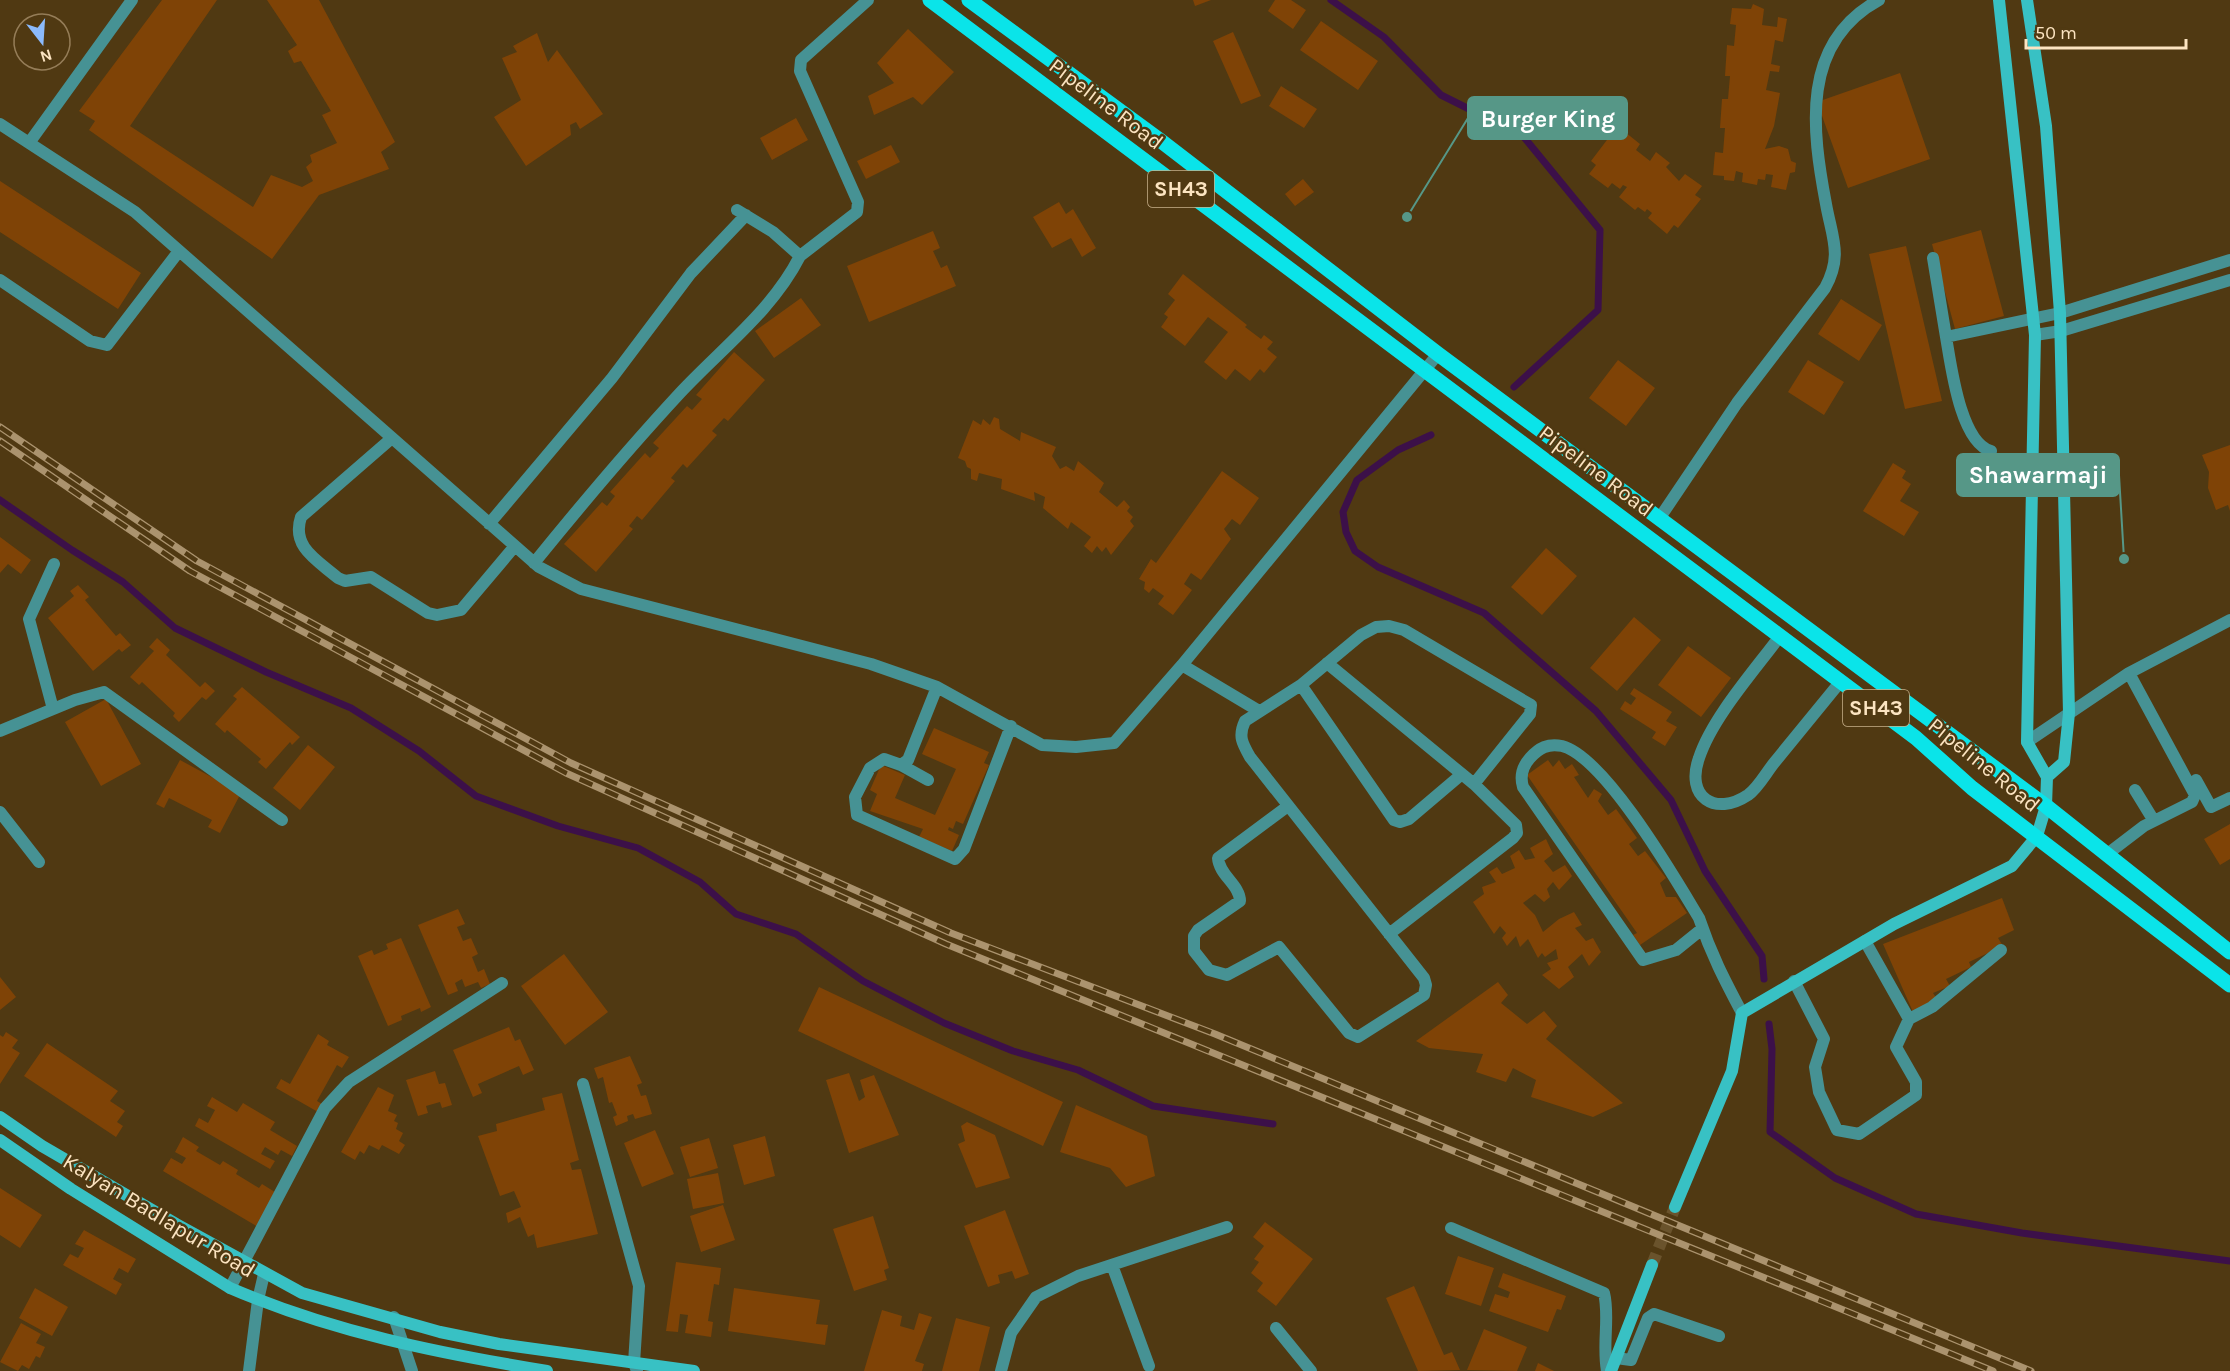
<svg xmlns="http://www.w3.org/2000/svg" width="2230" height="1371" font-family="Karla,sans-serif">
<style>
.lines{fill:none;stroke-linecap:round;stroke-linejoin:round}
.stream{stroke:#3c1049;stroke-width:7}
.building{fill:#7f4306}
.secondary-tunnel{stroke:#6a532c;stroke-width:12;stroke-dasharray:12 6;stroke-linecap:butt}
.street{stroke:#469294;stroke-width:12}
.secondary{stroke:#38c1c4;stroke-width:12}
.primary{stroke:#0ae4e9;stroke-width:15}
.rail-casing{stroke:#ab936e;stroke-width:7}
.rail{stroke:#503912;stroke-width:4.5;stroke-dasharray:14;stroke-linecap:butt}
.labels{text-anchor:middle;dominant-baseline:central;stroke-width:5;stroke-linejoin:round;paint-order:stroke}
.shield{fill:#503912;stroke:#c8b18c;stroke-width:1.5}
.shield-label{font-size:21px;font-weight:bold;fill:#fce4c1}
.street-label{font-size:22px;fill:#fce4c1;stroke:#503912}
.leader{fill:none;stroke:#569787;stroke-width:2}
.callout-dot{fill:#569787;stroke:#503912;stroke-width:2}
.callout{fill:#569787;stroke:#569787;stroke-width:2}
.callout-label{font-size:24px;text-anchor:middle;font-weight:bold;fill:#fff}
</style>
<rect width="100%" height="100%" fill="#503912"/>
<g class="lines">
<path class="stream" d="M1331,0L1384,37L1441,95L1523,136L1600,230L1598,310L1514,387
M1431,435L1398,450L1357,480L1343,512L1346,532L1355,551L1378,567L1484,613L1596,711L1671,800L1705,871L1762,956L1764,979
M0,500L72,550L123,582L175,628L266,672L351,708L419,751L476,796L558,826L638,848L700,882L736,914L796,934L863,981L944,1023L1013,1051L1078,1070L1153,1106L1273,1124
M1769,1024L1772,1049L1770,1132L1835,1178L1916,1214L2022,1233L2230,1261"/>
</g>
<path class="building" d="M162,0H217L130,126L253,207L271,175L302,187L313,181L306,167L312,162L310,155L337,143L322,115L331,111L301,61L294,63L288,51L297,45L267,0H319L395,142L381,152L389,169L319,195L272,259L89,130L95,121L79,111Z
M1193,0H1211L1195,6Z
M1275,0H1291L1306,10L1293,29L1268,11Z
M1753,4L1764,9L1762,25L1777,27L1778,17L1787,19L1783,42L1775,40L1771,64L1780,66L1779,72L1770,71L1766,90L1780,93L1774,126L1765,149L1779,146L1788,149L1791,161L1796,163L1795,172L1790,173L1786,190L1771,187L1773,175L1766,174L1765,180L1758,179L1757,185L1742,182L1743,173L1736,171L1734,181L1724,180V176L1713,175L1715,152L1723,153L1725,128H1720L1722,99H1728L1730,76H1725L1727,45L1734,46L1736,25L1730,24L1732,8L1751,9Z
M1321,21L1378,61L1358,90L1300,50Z
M908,29L954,72L922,105L913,97L874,115L868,96L894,83L877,63Z
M1233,32L1261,96L1241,104L1213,41Z
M537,33L548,62L557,50L603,114L580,129L576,122L570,125L571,135L526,166L494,117L521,100L502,58L517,52L513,46Z
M1900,73L1930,159L1848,188L1817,102Z
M1281,86L1317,109L1304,128L1269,106Z
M796,118L808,140L772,160L760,138Z
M1613,132L1620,138L1625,132L1640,144L1636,150L1650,161L1656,152L1670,163L1666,167L1679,181L1685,174L1702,186L1695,195L1701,199L1678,228L1674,225L1667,234L1648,218L1652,213L1647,209L1645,212L1638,207L1635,210L1619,197L1627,187L1623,185L1620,189L1612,183L1608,188L1589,174L1596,165L1591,161Z
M891,145L900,162L866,179L857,161Z
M1303,179L1314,192L1295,206L1285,194Z
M0,181L141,273L118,309L0,232Z
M1059,202L1066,214L1073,209L1096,248L1082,257L1071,238L1052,248L1033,217Z
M1981,230L2004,316L1955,329L1932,244Z
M933,231L940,248L933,251L941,268L947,265L956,286L869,322L847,266Z
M1906,246L1942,401L1905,409L1869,254Z
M1183,274L1247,325L1245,327L1261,339L1264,335L1273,342L1267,349L1277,357L1264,373L1260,369L1250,381L1235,369L1226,380L1204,362L1228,332L1208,317L1185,346L1161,327L1168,317L1164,314L1175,300L1168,294Z
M801,298L821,325L774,358L755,331Z
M1841,299L1882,325L1859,361L1818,334Z
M734,352L765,380L728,421L724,418L712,431L717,435L687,468L683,464L671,478L675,481L642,520L637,516L629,526L633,529L596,572L564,544L602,502L607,506L615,496L610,492L645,453L650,458L659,448L653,443L687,406L692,410L702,399L696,395Z
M1618,360L1655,388L1626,426L1589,398Z
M1808,360L1844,382L1824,415L1788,392Z
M994,417L999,419L1000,429L1020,441L1021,432L1056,447L1052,456L1060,469L1066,466L1074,471L1078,461L1104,483L1099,492L1117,507L1124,500L1130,507L1127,511L1133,517L1130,521L1134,526L1111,555L1106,547L1102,552L1097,546L1092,553L1084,546L1091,537L1071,522L1068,529L1043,508L1045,497L1034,492L1035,501L1001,489L1002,479L979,473L977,481L971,479V469L967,467L965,461L958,458L973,420L981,425L983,419L990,425Z
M2230,445V511L2228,505L2216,510L2208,488L2209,472L2202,455Z
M1893,463L1906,471L1902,478L1911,484L1900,501L1919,512L1904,536L1863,511Z
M1222,471L1259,498L1240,525L1232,519L1224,529L1231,539L1201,580L1191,573L1184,584L1192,590L1173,615L1158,604L1164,596L1153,588L1149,593L1144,589L1145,582L1139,579L1151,559L1156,563Z
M0,537L31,560L21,574L8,564L0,573Z
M1546,548L1577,576L1542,615L1511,587Z
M78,585L89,597L85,600L116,636L120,633L131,645L122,652L119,649L93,671L48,618L74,596L70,591Z
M1634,617L1661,640L1617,691L1590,668Z
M157,638L170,650L166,655L200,687L205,682L215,691L206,700L202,697L179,722L173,716L175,713L142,682L139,685L130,677L154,651L149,647Z
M1688,646L1731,678L1701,717L1658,685Z
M242,687L300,737L292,745L290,742L266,769L258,762L261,759L227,730L225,733L215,724L237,699L233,696Z
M1634,688L1672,712L1666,721L1677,727L1665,746L1652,738L1656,732L1620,709L1625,701L1631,705L1636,698L1630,694Z
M106,699L141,764L101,786L65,722Z
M934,728L989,752L984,763L989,765L963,824L956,821L953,829L949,827L948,830L959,835L952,851L919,837L923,829L870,811L877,794L870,790L881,765L905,775L895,798L935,815L956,769L922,754Z
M308,745L335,767L300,810L273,788Z
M180,760L241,793L220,833L208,827L212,820L169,798L164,808L156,804Z
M1548,760L1553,767L1559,760L1565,769L1572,764L1579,775L1574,777L1588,798L1594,789L1602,794L1598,801L1608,815L1616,809L1637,838L1629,844L1638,856L1645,851L1666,878L1660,883L1666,897H1676L1687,913L1640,945L1633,935L1637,933L1527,775Z
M2230,824V859L2220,865L2204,839Z
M1546,839L1553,854L1544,861L1553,872L1565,865L1572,876L1559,890L1553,882L1547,889L1550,897L1544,902L1535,894L1523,903L1535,915L1543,932L1559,919L1574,912L1582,925L1575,928L1586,941L1593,938L1601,952L1589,966L1582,954L1568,967L1574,977L1559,989L1542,975L1551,969L1547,963L1558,959L1556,949L1545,957L1542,953L1538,958L1528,939L1520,947L1516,936L1507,946L1502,938L1506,933L1500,926L1494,934L1473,902L1484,894L1482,887L1496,882L1489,872L1497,867L1502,874L1515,868L1510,856L1519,850L1525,860L1535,858L1530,848Z
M2002,898L2014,930L1998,938L2003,946L1969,962L1971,967L1946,979L1950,986L1933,993L1937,999L1913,1012L1883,944Z
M458,909L465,924L457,927L463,941L471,938L478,954L472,957L478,972L484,969L490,984L481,988L478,982L465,987L462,979L455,983L458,991L448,995L418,925Z
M401,938L431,1007L421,1012L420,1008L401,1016L402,1020L388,1026L358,956L372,950L374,955L388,949L386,944Z
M564,954L608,1012L565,1045L521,986Z
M0,977L16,997L0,1010Z
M1498,982L1508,995L1501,1003L1527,1024L1544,1011L1557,1026L1546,1039L1623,1103L1593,1117L1531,1097L1536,1080L1513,1068L1506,1082L1476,1072L1483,1054L1429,1048L1416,1041Z
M819,987L1063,1102L1043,1146L798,1031Z
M509,1027L515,1041L520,1039L534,1070L523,1075L519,1066L478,1084L482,1093L473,1097L453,1050Z
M6,1032L18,1040L12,1048L20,1053L0,1084V1035L3,1037Z
M318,1034L329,1041L327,1045L349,1057L342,1068L337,1065L317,1101L322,1104L318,1112L276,1088L281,1079L290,1084Z
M47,1043L118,1091L110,1101L125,1111L117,1122L123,1126L116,1137L24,1076Z
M630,1056L642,1083L637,1085L641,1096L646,1095L652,1114L635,1119L633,1114L627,1116L628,1121L616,1126L613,1117L617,1115L612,1102L609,1103L603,1077L598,1079L594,1068Z
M435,1071L439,1084L445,1083L452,1105L442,1108L440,1102L426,1106L428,1113L418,1116L406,1080Z
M849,1073L859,1101L865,1097L860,1080L874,1075L899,1135L849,1153L826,1080Z
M378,1087L394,1095L388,1111L397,1115L394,1121L398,1123L396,1129L403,1133L399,1141L405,1145L399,1154L382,1145L379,1150L369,1145L364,1154L360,1151L355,1160L341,1152Z
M562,1093L579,1160L570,1163L572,1170L581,1169L598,1234L537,1248L534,1234L528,1237L520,1217L508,1223L506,1213L521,1207L514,1191L500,1196L478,1136L497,1131L496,1124L545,1110L542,1098Z
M212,1097L237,1112L243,1103L275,1122L270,1130L297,1146L292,1156L281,1150L278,1155L265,1147L261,1154L275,1161L270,1169L195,1126L199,1118L208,1123L215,1110L207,1106Z
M1076,1105L1147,1136L1155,1176L1126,1187L1110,1168L1060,1152Z
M967,1122L995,1135L1010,1178L976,1188L958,1144L965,1141L961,1126Z
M655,1130L674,1174L642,1187L624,1143Z
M765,1136L775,1176L744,1185L733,1145Z
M183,1137L199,1147L196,1151L220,1165L223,1161L238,1170L236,1174L259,1188L262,1184L278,1194L258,1227L163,1171L171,1158L182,1164L186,1158L175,1152Z
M709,1138L718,1168L690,1177L680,1147Z
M718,1173L724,1203L693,1209L687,1179Z
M0,1188L42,1215L20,1248L0,1235Z
M723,1205L735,1240L701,1252L690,1216Z
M1005,1210L1029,1274L1015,1279L1012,1271L998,1275L1000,1283L988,1287L964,1226Z
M873,1216L889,1268L884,1270L887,1280L854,1291L833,1229Z
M1265,1222L1313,1259L1276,1306L1257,1291L1263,1283L1251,1273L1259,1262L1254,1259L1264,1246L1253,1237Z
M84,1230L136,1259L128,1273L119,1268L113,1279L122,1284L116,1295L63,1265L70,1254L78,1258L84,1248L75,1244Z
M1458,1256L1494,1268L1481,1306L1445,1294Z
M676,1262L721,1268L719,1285L714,1284L708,1321L713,1322L711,1337L685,1333L688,1315L680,1314L678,1332L666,1331Z
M1503,1273L1566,1296L1561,1310L1557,1309L1548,1332L1489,1311L1495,1294L1508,1298L1510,1292L1498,1287Z
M1414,1286L1444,1355L1452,1352L1460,1370L1418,1371L1386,1298Z
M35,1288L68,1307L52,1336L19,1318Z
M734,1288L820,1300L816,1324L828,1325L825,1345L728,1331Z
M882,1310L902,1316L900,1326L914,1330L919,1313L932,1317L915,1361L924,1364L922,1371H864Z
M956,1318L990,1327L979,1371H942Z
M21,1323L41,1334L36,1343L45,1347L40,1358L36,1356L29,1369L22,1365L18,1371L0,1362Z
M1484,1329L1527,1347L1517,1371L1467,1370Z
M1538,1363L1554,1371H1535Z"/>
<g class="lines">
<path class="secondary-tunnel" d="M1652,1265L1675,1207"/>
<path class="street" d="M0,124L135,212L539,567L581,589L871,664L937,687L1042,745L1076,747L1114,743L1182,665L1438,354
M29,143L132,0
M737,210L773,232L800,256L857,212L858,202L800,71L801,60L868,0
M1933,258L1946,337L2060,313L2230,260
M0,280L90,341L107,345L179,251
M2035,335L2061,331L2230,280
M1946,337C1951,365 1960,442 1991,451
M392,438L301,517C291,547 317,560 338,578L345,581L371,577L428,613L437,615L461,610L515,546
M1659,519L1737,403L1825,288C1843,255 1832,238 1826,204C1812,130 1800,43 1879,0
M489,524L612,378L691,273L746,215
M534,563C581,505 630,447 680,393C722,348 772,311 800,256
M1780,636C1754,671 1712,718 1699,758C1685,797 1715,817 1748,795C1758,788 1766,773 1774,763C1796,736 1818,709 1841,681
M1327,663L1474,784L1516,825L1517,833L1513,838L1389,934
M1182,665L1259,711
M1301,685L1394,820L1400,822L1409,819L1462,774
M937,687L908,760L901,765L884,759L870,768L855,797L857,815L955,859L964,849L1011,726
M53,709L29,619L54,564
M0,731L75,700L104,692L282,820
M2027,742L2129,673L2230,620
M901,765L928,780
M2196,780L2211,807L2230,798
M2135,790L2154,821
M1288,806L1218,858C1219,875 1240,885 1240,901L1198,930L1194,936V951L1209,970L1227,975L1279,947L1349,1033L1358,1037L1424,995L1426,985L1424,978L1250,757C1242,743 1238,736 1245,721L1301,685L1361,635L1376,627L1389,626L1404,630L1531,705L1530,714L1474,784
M0,812L39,862
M2106,855L2144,826L2192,802L2195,795L2129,673
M1702,929L1676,950L1643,960L1523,787C1520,777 1522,767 1530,758C1539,748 1548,743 1562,746C1605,757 1676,880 1699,918C1711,954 1724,979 1742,1013
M1794,981L1824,1039L1815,1067L1819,1092L1837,1130L1859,1134L1916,1095V1082L1896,1047L1909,1019L1865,941
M1909,1019L1932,1007L2001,950
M583,1084L639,1286L634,1363L637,1371
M1451,1228L1604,1293C1610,1317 1602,1344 1607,1371
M1112,1265L1149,1366
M230,1288L325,1108L349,1082L502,983
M394,1317L412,1371
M1276,1328L1311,1371
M1616,1358L1631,1360L1648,1318L1654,1314L1719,1336
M249,1371L258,1300L264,1274
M1001,1371L1011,1333L1036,1297L1078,1276L1227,1227"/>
<path class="secondary" d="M2027,0L2046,126L2060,313L2069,713L2064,762L2047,777
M0,1117L42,1146L176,1224L302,1293L440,1332L499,1344L694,1371
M0,1140L71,1189L230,1288C332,1332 438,1353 547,1371
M1675,1207L1732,1071L1742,1013L1894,924L2012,866L2037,836L2046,806L2047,777L2027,742L2035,335L1999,0
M1611,1371L1652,1265"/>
<path class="primary" d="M930,0L1916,738L1972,788L2230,985
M969,0L1161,141L1438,354L2046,806L2230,952"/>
<defs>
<path id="rail" d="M0,427L197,561L571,763L951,933L1215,1034L2031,1371
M0,441L190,571L566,773L946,944L1993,1371"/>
</defs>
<use href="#rail" class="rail-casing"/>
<use href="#rail" class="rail"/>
</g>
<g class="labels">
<g class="shield">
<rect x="1148" y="171" width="66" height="36" rx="4.5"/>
<rect x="1843" y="690" width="66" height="36" rx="4.5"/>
</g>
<g class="shield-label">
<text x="1181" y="189">SH43</text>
<text x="1876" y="708">SH43</text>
</g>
<g class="street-label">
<text transform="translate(1106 104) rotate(37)">Pipeline Road</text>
<text transform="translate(1596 471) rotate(37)">Pipeline Road</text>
<text transform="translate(1984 765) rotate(39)">Pipeline Road</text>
<text transform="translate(159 1216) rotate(31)">Kalyan Badlapur Road</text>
</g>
</g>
<path class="leader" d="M1407 217L1468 118M2124 559L2119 475"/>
<g class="callout-dot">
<circle cx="1407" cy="217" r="6"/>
<circle cx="2124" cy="559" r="6"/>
</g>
<g class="callout">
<rect x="1468" y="97" width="159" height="42" rx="6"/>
<rect x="1957" y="454" width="162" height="42" rx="6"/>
</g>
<g class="callout-label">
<text x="1548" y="127">Burger King</text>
<text x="2038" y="483">Shawarmaji</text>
</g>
<g transform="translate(42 42) rotate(163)"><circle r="28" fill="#503912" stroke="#957d58" stroke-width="1.5"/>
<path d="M0-4.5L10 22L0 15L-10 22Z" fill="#8bbafc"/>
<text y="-9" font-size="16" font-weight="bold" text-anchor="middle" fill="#fce4c1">N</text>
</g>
<path d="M2026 39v9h160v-9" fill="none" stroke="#fce4c1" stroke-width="3"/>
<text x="2035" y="39" font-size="18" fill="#fce4c1" stroke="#503912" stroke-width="4.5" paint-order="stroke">50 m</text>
</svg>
